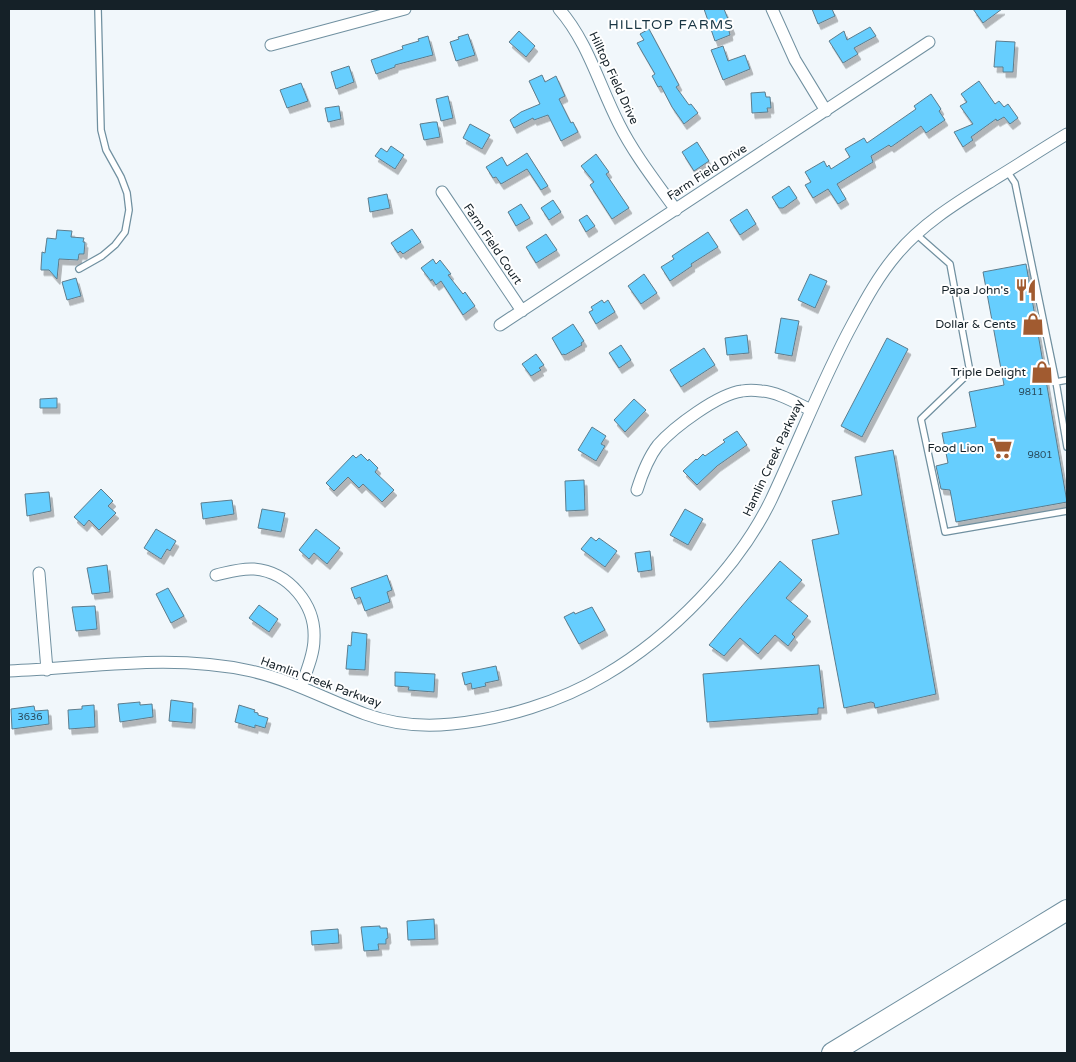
<svg xmlns="http://www.w3.org/2000/svg" width="1076" height="1062" font-family="'Varela Round',sans-serif">
<style>
.building{fill:#66cefe;stroke:#5d7c8c;filter:url(#shadow)}
.lines{fill:none;stroke-linecap:round;stroke-linejoin:round}
.service-casing{stroke:#7090a0;stroke-width:8}
.minor-casing{stroke:#7090a0;stroke-width:13}
.motorway-casing{stroke:#7090a0;stroke-width:22}
.service{stroke:#fff;stroke-width:5.5}
.minor{stroke:#fff;stroke-width:11}
.motorway{stroke:#fff;stroke-width:20}
.labels{text-anchor:middle;dominant-baseline:central;stroke-width:4;stroke-linejoin:round;paint-order:stroke}
.number-label{font-size:10px;fill:#294c5e}
.street-label{font-size:12px;fill:#152128;stroke:#fff}
.poi-label{font-size:12px;fill:#152128;stroke:#fff;text-anchor:end}
.neighbourhood-label{font-size:14px;letter-spacing:1px;fill:#193644;stroke:#fff}
</style>
<defs>
<filter id="shadow"><feDropShadow dx="3" dy="5.5" stdDeviation="0" flood-color="#0004"/></filter>
</defs>
<rect width="100%" height="100%" fill="#f1f7fb"/>
<path class="building" d="M704,9H724L732,29L729,31L730,35L715,41Z
M812,9H832L835,16L818,24Z
M973,9H1002L983,23Z
M870,27L876,36L854,48L858,54L843,63L829,41L844,31L847,40Z
M649,29L679,85L676,87L689,105L691,104L698,113L684,124L672,107L661,86L658,87L652,76L655,74L637,43L644,40L640,34Z
M519,31L535,46L526,57L509,42Z
M468,34L475,55L456,61L450,42L459,39L458,37Z
M428,36L433,55L395,65V67L376,74L371,60L403,49L402,46L419,41L418,39Z
M996,41L1015,42L1013,72H1003V67H994Z
M723,46L728,61L745,55L750,69L723,80L711,50Z
M349,66L354,82L336,89L331,72Z
M542,75L545,82L556,76L565,96L559,99L571,123L573,122L578,132L561,141L548,115L534,120L533,118L514,128L510,120L521,112L540,104L529,81Z
M979,81L995,104L999,101L1004,107L1008,104L1018,118L1010,124L1004,117L997,121L996,119L971,137L973,140L963,147L954,132L973,124L960,106L967,102L961,94Z
M301,83L308,101L287,108L280,90Z
M765,92L766,97H770L771,108H767L768,112L752,113L751,93Z
M931,94L941,109L939,111L945,120L926,133L921,126L891,147L889,145L871,156L873,162L837,184L846,199L838,204L828,189L813,198L805,185L811,182L805,172L824,161L827,167L829,165L831,169L850,157L845,149L864,138L867,143L916,109L914,106Z
M448,96L453,118L441,121L436,99Z
M339,106L341,119L328,122L325,108Z
M433,122H437L440,137L424,140L420,124Z
M470,124L490,135L482,149L463,138Z
M697,142L709,161L694,171L682,152Z
M391,146L404,155L395,169L375,156L381,148L387,152Z
M527,153L548,186L541,190L527,169L501,184L496,177L493,178L486,167L502,157L507,166Z
M596,154L609,172L606,174L629,208L612,219L590,185L594,182L581,166Z
M789,186L797,198L783,208H779L772,197Z
M387,194L390,208L370,212L368,198Z
M553,200L561,212L549,220L541,208Z
M521,204L530,218L516,226L508,212Z
M747,209L756,224L740,235L730,220Z
M587,215L595,226L586,232L579,220Z
M412,229L421,242L403,254L400,251L398,253L391,243Z
M57,230L72,231L71,237L84,238L83,242H85L84,254H79L78,260L59,259L57,279L49,270H41V268L42,252L45,253L47,238L56,239Z
M708,232L718,247L691,264L692,266L670,281L661,267L674,259L672,256Z
M546,234L557,250L536,263L526,247Z
M433,259L436,264L440,260L451,274L448,275L463,294L465,292L475,306L463,315L441,281L436,285L432,279L431,281L421,268Z
M1026,264L1067,502L956,522L950,490L941,489L936,466L948,463L942,433L976,427L969,392L1004,385L983,272Z
M644,274L657,293L641,304L628,286Z
M810,274L827,281L815,308L798,300Z
M76,278L81,296L67,300L62,282Z
M602,300L604,303L608,300L615,312L596,324L589,312L593,310L591,307Z
M781,318L799,321L792,356L775,353Z
M573,324L584,341L581,343L582,345L565,355L564,354L562,355L552,338Z
M747,335L749,353L727,355L725,338Z
M887,338L908,349L862,437L841,426Z
M621,345L631,360L619,368L609,353Z
M704,348L715,365L681,387L670,370Z
M536,354L544,365L539,368L541,370L531,376L522,364Z
M57,398V408H40V399Z
M634,399L646,410L625,432L614,420Z
M592,427L606,436L601,444L605,446L596,461L578,450Z
M737,431L747,445L717,466L697,485L683,471L696,459L697,460L703,454L705,456L725,442L723,440Z
M893,450L936,694L875,708L874,703L871,702L844,708L812,540L839,534L832,501L862,495L855,457Z
M361,454L368,461L369,459L378,468L375,472L394,490L382,502L363,484L359,488L348,477L334,491L326,483L353,455L356,458Z
M584,480L585,510L566,511L565,481Z
M101,489L113,501L108,506L116,513L99,530L89,520L84,526L74,517Z
M49,492L51,511L27,516L25,494Z
M232,500L234,514L203,519L201,503Z
M262,509L285,513L281,532L258,528Z
M685,509L703,519L688,545L670,535Z
M156,529L176,541L170,551L167,549L161,559L144,548Z
M316,529L340,548L327,564L314,553L309,559L299,550Z
M591,537L596,541L599,538L617,551L605,567L581,549Z
M650,551L652,570L638,572L635,553Z
M780,561L802,580L786,598L808,616L792,634L795,637L788,646L775,635L758,654L740,638L724,656L709,645Z
M107,565L110,592L92,594L87,568Z
M387,575L392,590L387,592L390,602L365,611L360,597L355,599L351,588Z
M168,588L184,616L171,623L156,594Z
M259,605L278,619L269,632L249,618Z
M95,606L97,629L76,631L72,607Z
M592,607L605,630L579,644L564,617L574,612L575,614Z
M352,632L367,634L365,670L346,669L348,645L351,646Z
M819,665L824,708H818V714L707,722L703,674Z
M496,666L499,680L485,683L486,686L472,689L471,683L465,685L462,673Z
M395,672L435,674L434,692L408,690L409,687L395,686Z
M171,700L193,703L192,723L169,721Z
M140,702V705L152,704L153,717L120,722L118,704Z
M94,705L95,727L69,729L68,710L82,709V706Z
M239,705L255,710L254,712L258,713V715L268,718L265,728L255,725V728L235,722Z
M34,706L35,711L48,710L49,724L12,729L11,709Z
M434,919L435,939L408,940L407,921Z
M380,926V928H387L388,938L386,939V944H378L379,950L364,951L361,927Z
M338,929L339,943L312,945L311,931Z"/>
<g class="lines">
<defs>
<path id="service" d="M1007,171L1015,183L1056,382L1067,447
M916,234L950,264L970,372L921,419L945,532L1067,511
M79,269L102,256L115,245L125,232L129,210L127,193L121,177L106,150L101,130L98,9
M1056,382L1067,380"/>
<path id="minor" d="M559,9C588,42 599,85 619,124C634,154 656,182 676,210
M772,9L795,60L826,111
M271,45L405,9
M442,192L522,311
M500,325L929,42
M637,490C642,474 648,458 658,445C674,427 718,394 742,391C747,390 755,390 761,391C778,392 796,403 811,410
M39,573L47,670
M216,575C229,572 241,568 254,569C289,572 316,605 314,639C314,655 306,672 301,687
M9,671C91,668 169,653 251,671C291,680 327,700 365,714C392,724 423,727 452,724C504,719 560,702 605,675C670,637 738,568 771,500C799,441 822,380 853,323C866,299 879,275 897,254C923,223 958,202 993,180C1018,165 1042,149 1067,134"/>
<path id="motorway" d="M832,1053L1067,910"/>
</defs>
<use href="#service" class="service-casing"/>
<use href="#minor" class="minor-casing"/>
<use href="#motorway" class="motorway-casing"/>
<use href="#service" class="service"/>
<use href="#minor" class="minor"/>
<use href="#motorway" class="motorway"/>
</g>
<defs>
<symbol id="restaurant-bare" viewBox="-9 -9 18 18"><path d="M-5-6h1v4h1v-4h1v4h1v-4h1v5L-1.5 .5V6h-2V.5L-5-1ZM5-6V6H3V1.5H1.5Q1.5-4 5-6Z" fill="#a15b30" stroke="#fff" stroke-width="2.5" paint-order="stroke"/></symbol>
<symbol id="shop-bare" viewBox="-9 -9 18 18"><path d="M-5-2.5h2.3a2.7 3.5 0 0 1 5.4 0H5L5.5 6h-11ZM-1.5-2.5h3a1.5 2.3 0 0 0-3 0Z" fill="#a15b30" stroke="#fff" stroke-width="2.5" paint-order="stroke"/></symbol>
<symbol id="supermarket-bare" viewBox="-9 -9 18 18"><path d="M-6-5.5h2.5l.6 2H6L4.5 2H-2.5L-4.4-4H-6ZM-1.5 3.2a1.3 1.3 0 1 0 .1 0ZM3 3.2a1.3 1.3 0 1 0 .1 0Z" fill="#a15b30" stroke="#fff" stroke-width="2.5" paint-order="stroke"/></symbol>
</defs>
<g fill-rule="evenodd">
<use href="#restaurant-bare" x="1010" y="274" width="32" height="32"/>
<use href="#shop-bare" x="1017" y="308" width="32" height="32"/>
<use href="#shop-bare" x="1026" y="356" width="32" height="32"/>
<use href="#supermarket-bare" x="985" y="432" width="32" height="32"/>
</g>
<g class="labels">
<g class="number-label">
<text x="1031" y="392">9811</text>
<text x="1040" y="455">9801</text>
<text x="30" y="717">3636</text>
</g>
<g class="street-label">
<text transform="translate(614 78) rotate(65)">Hilltop Field Drive</text>
<text transform="translate(707 172) rotate(-33)">Farm Field Drive</text>
<text transform="translate(493 244) rotate(56)">Farm Field Court</text>
<text transform="translate(773 458) rotate(-65)">Hamlin Creek Parkway</text>
<text transform="translate(321 682) rotate(20)">Hamlin Creek Parkway</text>
</g>
<g class="poi-label">
<text x="1009" y="290">Papa John's</text>
<text x="1016" y="324">Dollar &amp; Cents</text>
<text x="1026" y="372">Triple Delight</text>
<text x="984" y="448">Food Lion</text>
</g>
<g class="neighbourhood-label">
<text x="671" y="24">HILLTOP FARMS</text>
</g>
</g>
<rect width="1076" height="1062" fill="none" stroke="#152128" stroke-width="20"/>
</svg>
